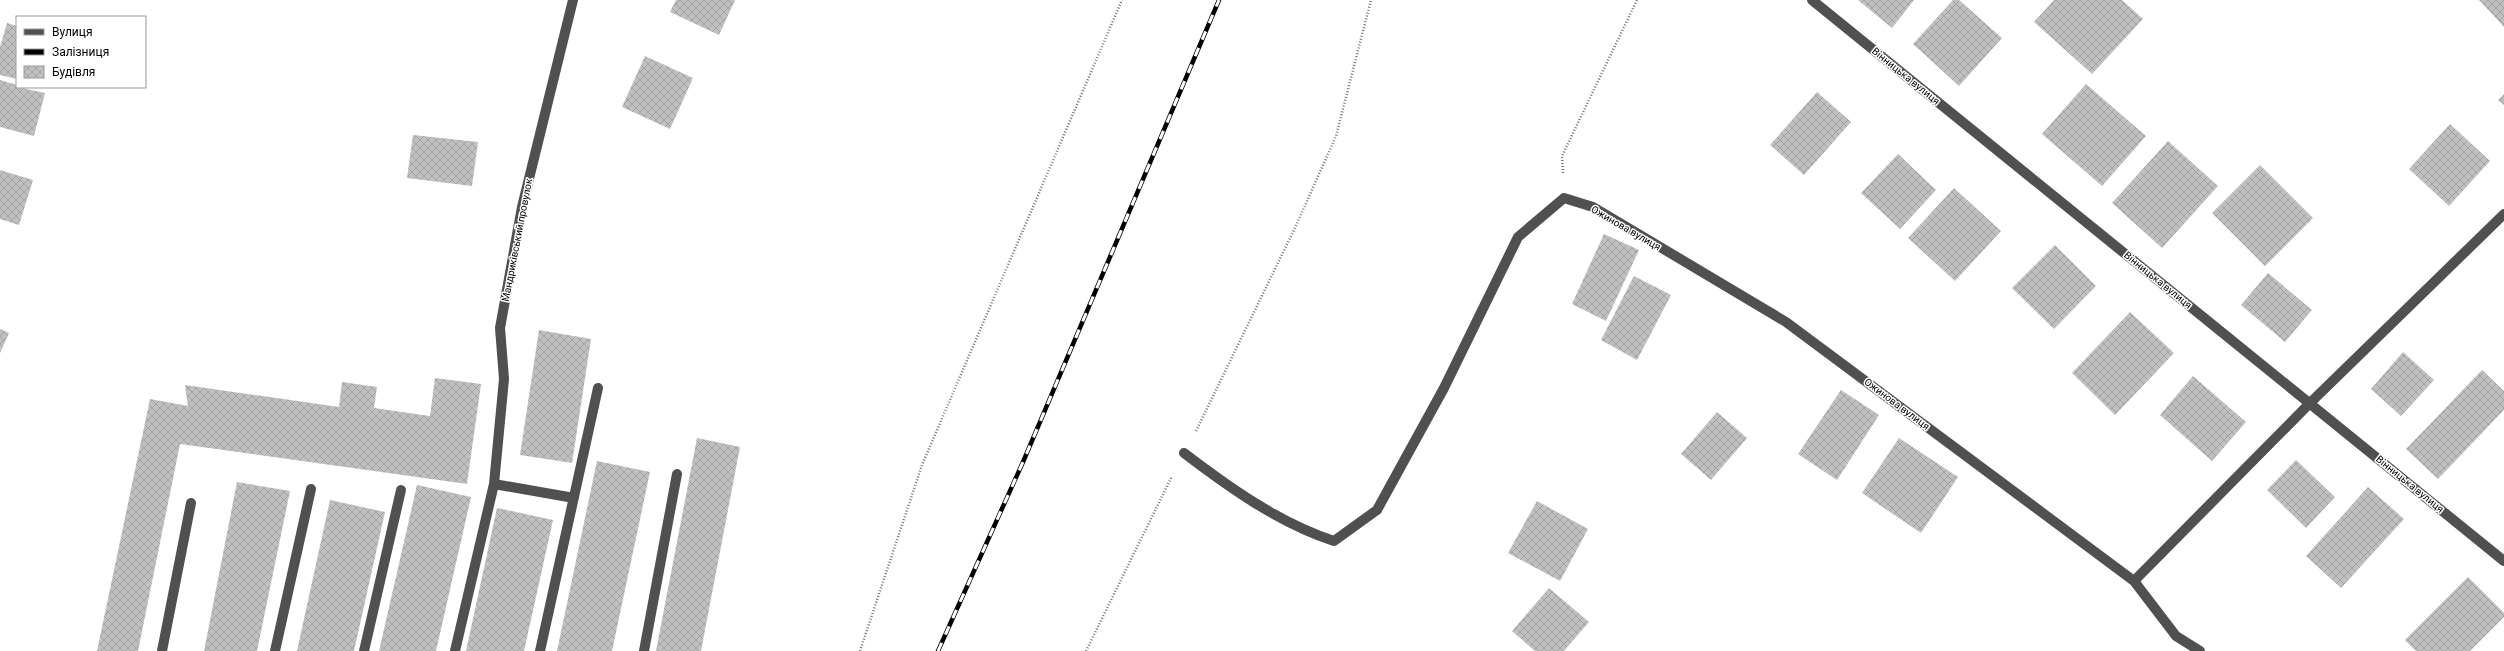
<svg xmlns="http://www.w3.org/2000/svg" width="2504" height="651" font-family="Roboto,sans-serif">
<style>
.building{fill:url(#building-cross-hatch)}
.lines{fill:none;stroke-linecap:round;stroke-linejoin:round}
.path{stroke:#727272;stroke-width:2.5;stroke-dasharray:1 2;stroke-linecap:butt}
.minor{stroke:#505050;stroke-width:10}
.rail-casing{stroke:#000;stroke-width:4.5}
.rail{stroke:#fff;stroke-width:3;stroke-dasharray:9;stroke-linecap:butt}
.labels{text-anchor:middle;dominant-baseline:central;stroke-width:3;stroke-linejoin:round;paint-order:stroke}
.street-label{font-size:10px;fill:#000;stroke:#fff}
</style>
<defs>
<pattern id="building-cross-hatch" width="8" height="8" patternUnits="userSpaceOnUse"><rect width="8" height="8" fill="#c0c0c0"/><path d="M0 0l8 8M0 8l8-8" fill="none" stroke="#a3a3a3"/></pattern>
</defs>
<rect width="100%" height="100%" fill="#fff"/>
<path class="building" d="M676,0H735L719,35L670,12Z
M1858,0H1914L1892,28Z
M1953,0H1959L2002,38L1959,86L1913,44Z
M2054,0H2122L2143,19L2092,74L2034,22Z
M2479,0H2504V27Z
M7,23L17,26V79L0,75V47Z
M645,56L693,78L670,129L622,107Z
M0,80L17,85V87L45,93L34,136L0,127Z
M2086,84L2146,136L2102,186L2042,134Z
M1817,92L1851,122L1804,175L1770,145Z
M2504,94V105L2498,100Z
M2450,124L2490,161L2449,206L2409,169Z
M413,135L478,142L472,186L407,178Z
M2168,141L2218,186L2162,248L2112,203Z
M1898,154L1936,190L1900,229L1861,193Z
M2260,165L2313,218L2265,266L2212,213Z
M0,170L33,180L19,225L0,219Z
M1954,188L2001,231L1955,281L1908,238Z
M1604,234L1639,250L1606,321L1572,304Z
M2055,245L2096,286L2054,329L2012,288Z
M2268,273L2312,310L2285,342L2241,305Z
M1634,276L1671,295L1637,360L1601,340Z
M2130,312L2174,353L2115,415L2072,373Z
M0,329L9,333L0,353Z
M539,330L591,339L572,463L520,455Z
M2403,352L2434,380L2401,416L2371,389Z
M2482,370L2504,391V410L2438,479L2406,449Z
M2193,376L2246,422L2212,461L2160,415Z
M435,378L481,384L467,484L180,444L138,651H97L150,399L188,406L185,385L339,407L342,382L377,387L374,408L430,416Z
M1841,390L1879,415L1837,480L1798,454Z
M1717,412L1747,438L1711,480L1681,454Z
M697,438L740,447L701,651H656Z
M1899,438L1958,477L1921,533L1862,493Z
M2296,460L2335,497L2306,528L2267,490Z
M597,461L650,472L612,651H557Z
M237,482L290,491L257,651H204Z
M417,485L471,497L436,651H379Z
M2368,487L2404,519L2341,588L2306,556Z
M330,500L385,512L354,651H297Z
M1537,501L1588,529L1560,581L1508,553Z
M497,508L553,520L524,651H466Z
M2468,577L2504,613V617L2470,651H2416L2405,640Z
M1549,588L1589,622L1564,651H1535L1512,631Z"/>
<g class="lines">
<path class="path" d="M1563,173L1562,156L1637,0
M1196,431L1295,228L1336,136L1371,0
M860,651L922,465L1122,0
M1086,651L1172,476"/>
<path class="minor" d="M1812,0L2504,561
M1184,453C1230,488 1279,523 1334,541L1377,510L1444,388L1518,237L1564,198L1593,207L1786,322L2134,581L2176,636L2200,651
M494,484L574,498
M2134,581L2310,403L2504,214
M162,651L191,503
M275,651L311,489
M364,651L401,490
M455,651L494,484L504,379L500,328L522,207L573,0
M540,651L598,388
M644,651L677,474"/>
<defs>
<path id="rail" d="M938,651L1023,462L1219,0"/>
</defs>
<use href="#rail" class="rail-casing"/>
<use href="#rail" class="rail"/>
</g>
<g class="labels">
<g class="street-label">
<text transform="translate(1906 76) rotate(39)">Вінницька вулиця</text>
<text transform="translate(1626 228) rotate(30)">Ожинова вулиця</text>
<text transform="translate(517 240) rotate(-79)">Мандриківський провулок</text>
<text transform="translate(2158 280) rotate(39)">Вінницька вулиця</text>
<text transform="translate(1897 404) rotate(37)">Ожинова вулиця</text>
<text transform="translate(2410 484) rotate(39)">Вінницька вулиця</text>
</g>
</g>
<rect x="16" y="16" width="130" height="72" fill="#ffffff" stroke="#999999"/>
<rect x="24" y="29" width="20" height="6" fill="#505050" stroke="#999999"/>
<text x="52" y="36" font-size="12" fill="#000000">Вулиця</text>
<rect x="24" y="49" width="20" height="6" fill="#000000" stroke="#999999"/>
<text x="52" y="56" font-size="12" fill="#000000">Залізниця</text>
<rect x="24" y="66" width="20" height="12" fill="url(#building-cross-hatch)" stroke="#999999"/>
<text x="52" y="76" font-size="12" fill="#000000">Будівля</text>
</svg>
